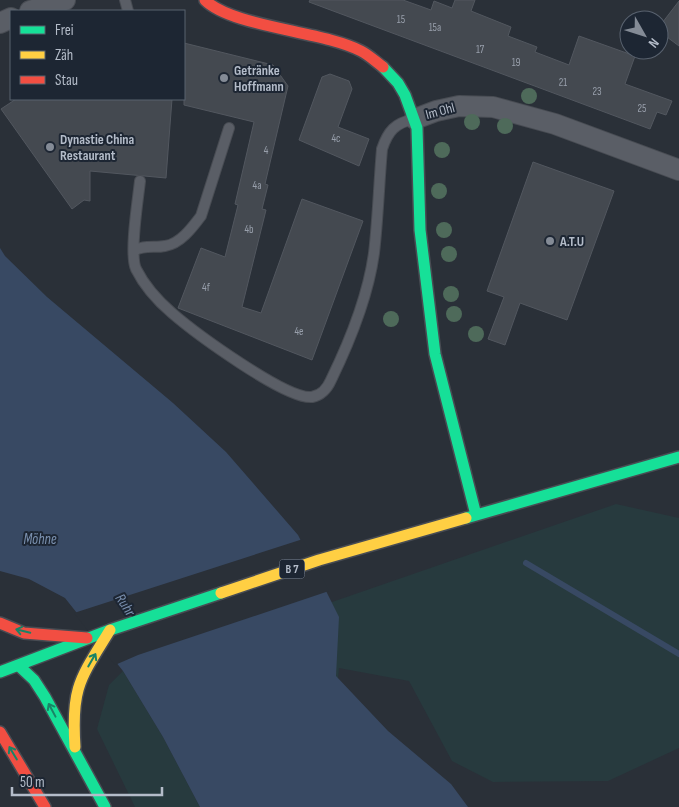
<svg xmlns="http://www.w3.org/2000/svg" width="679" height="807" font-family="'Sofia Sans Condensed',sans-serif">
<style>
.green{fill:#273a3e}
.water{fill:#384963}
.pier{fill:#2a3038}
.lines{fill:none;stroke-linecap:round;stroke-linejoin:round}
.stream{stroke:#384963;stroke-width:6}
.building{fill:#444950;stroke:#52575f}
.lane-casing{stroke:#484c53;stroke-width:12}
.street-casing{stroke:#484c53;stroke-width:22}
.fast-casing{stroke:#484c53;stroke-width:14}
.slow-casing{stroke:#484c53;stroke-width:14}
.jam-casing{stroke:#484c53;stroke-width:14}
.lane{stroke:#5a5e66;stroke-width:10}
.street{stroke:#5a5e66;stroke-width:20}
.fast{stroke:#16e098;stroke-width:11}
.slow{stroke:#ffcf43;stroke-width:11}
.jam{stroke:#f24e42;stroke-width:11}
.tree{fill:#4e6a5a}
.oneway{stroke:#1a8366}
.poi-dot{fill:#848b96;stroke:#1d2633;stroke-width:2}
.labels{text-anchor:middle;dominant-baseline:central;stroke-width:4;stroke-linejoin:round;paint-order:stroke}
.number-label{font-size:11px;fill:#989fab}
.shield{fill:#1d2633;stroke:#878f9c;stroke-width:1}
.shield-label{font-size:12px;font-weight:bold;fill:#b4bcc9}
.poi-label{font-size:14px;font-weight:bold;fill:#b4bcc9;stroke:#1d2633;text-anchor:start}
.street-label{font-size:14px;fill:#b4bcc9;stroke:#1d2633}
.water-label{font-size:15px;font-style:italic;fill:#7c92b1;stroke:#1d2633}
</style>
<rect width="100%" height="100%" fill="#2a3038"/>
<path class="green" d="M616,504L679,518V748L608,781L493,782L452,761L409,681L339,668L333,726L199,648Z
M123,671L163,737L200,807H135L97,729L109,685Z"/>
<path class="water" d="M0,248L5,256L47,297L173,403L226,452L298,535L339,617L336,676L388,731L451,784L468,807H200L163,737L123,671L65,598L29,579L0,571Z"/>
<path class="pier" d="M303,539L329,591L138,655L115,665L74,613Z"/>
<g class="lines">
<path class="stream" d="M526,563L679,654"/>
</g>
<path class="building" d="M310,0H403L431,10L434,1L452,8L455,0H475L471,11L511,27L508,36L537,47L535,52L569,65L579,36L635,56L625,84L672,101L666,115L657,112L650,129L309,2Z
M679,1V46L659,31V27Z
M184,43L273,65L288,86L265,184L268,185L262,209L266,210L242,307L261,313L302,199L363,221L312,360L178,308L201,248L225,257L238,205L235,204L254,122L184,105Z
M330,74L349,81L352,89L338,127L369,139L359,166L299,140L322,77Z
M16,99H172L166,178L90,171V201L84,200L72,209L1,109Z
M533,162L614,191L567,320L520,303L505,345L488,339L504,297L487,291Z"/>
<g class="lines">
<defs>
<path id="lane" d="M125,0L128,11
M140,181C138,200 129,254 136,269C144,285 158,301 172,313C194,332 286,400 312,397C322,395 327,389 331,380C350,341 368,297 374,253C378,219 379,183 382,149C388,131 395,123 414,119
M134,251C142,245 155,248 165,246C180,244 192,228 201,216L229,128"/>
<path id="street" d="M30,11L65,0
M0,23L11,18
M415,119L436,111L459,106L493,107L555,124L679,170"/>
<path id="fast" d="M383,67L398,83L405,95L417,128L420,230L435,354L476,515
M466,518L679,457
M18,665L34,680L45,697L105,807
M0,672L110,630L221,593"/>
<path id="slow" d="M221,593L319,560L466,518
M75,747C71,687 80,679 110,630"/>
<path id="jam" d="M205,0C232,27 323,31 361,51C369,55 376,62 383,67
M0,623L24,633L87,638
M0,732L45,807"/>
</defs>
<use href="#lane" class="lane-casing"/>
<use href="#street" class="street-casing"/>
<use href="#fast" class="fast-casing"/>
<use href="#slow" class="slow-casing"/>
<use href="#jam" class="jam-casing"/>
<use href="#lane" class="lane"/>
<use href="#street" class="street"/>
<use href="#fast" class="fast"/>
<use href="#slow" class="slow"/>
<use href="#jam" class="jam"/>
</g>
<g class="tree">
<circle cx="529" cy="96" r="8"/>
<circle cx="472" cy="122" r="8"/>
<circle cx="505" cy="126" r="8"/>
<circle cx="442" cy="150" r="8"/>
<circle cx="439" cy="191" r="8"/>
<circle cx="444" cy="230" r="8"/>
<circle cx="449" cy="254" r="8"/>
<circle cx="451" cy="294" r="8"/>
<circle cx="454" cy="314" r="8"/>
<circle cx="391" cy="319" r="8"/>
<circle cx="476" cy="334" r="8"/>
</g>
<defs><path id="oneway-shaft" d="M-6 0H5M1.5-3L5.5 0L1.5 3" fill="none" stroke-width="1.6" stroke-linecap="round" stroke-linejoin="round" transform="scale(1.25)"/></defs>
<g class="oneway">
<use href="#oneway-shaft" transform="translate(23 631) rotate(-166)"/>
<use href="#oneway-shaft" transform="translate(92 660) rotate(-60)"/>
<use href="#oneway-shaft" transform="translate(52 710) rotate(-118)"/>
<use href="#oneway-shaft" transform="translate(13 753) rotate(-121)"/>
</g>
<g class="poi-dot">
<circle cx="224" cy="78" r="5"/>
<circle cx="50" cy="147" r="5"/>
<circle cx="550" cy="241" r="5"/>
</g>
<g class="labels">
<g class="number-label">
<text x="401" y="19">15</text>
<text x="435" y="27">15a</text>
<text x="480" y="49">17</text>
<text x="516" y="62">19</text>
<text x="563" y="82">21</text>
<text x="597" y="91">23</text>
<text x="642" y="108">25</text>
<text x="336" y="138">4c</text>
<text x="266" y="150">4</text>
<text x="257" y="185">4a</text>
<text x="249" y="229">4b</text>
<text x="206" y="287">4f</text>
<text x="299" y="331">4e</text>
</g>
<rect class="shield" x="279.5" y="559.5" width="25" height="19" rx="4"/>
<g class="shield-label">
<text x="292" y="569">B 7</text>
</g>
<g class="poi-label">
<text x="234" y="70">Getränke<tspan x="234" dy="16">Hoffmann</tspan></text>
<text x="60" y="139">Dynastie China<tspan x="60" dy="16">Restaurant</tspan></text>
<text x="560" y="241">A.T.U</text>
</g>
<g class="street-label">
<text transform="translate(440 111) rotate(-15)">Im Ohl</text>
</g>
<g class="water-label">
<text x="40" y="539">Möhne</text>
<text transform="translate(125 605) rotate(57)">Ruhr</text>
</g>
</g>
<rect x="10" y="10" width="175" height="90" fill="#1d2633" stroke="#59626f"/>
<rect x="20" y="26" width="25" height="8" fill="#16e098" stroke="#59626f"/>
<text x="55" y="35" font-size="15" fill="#b4bcc9">Frei</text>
<rect x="20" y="51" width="25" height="8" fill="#ffcf43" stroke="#59626f"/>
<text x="55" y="60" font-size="15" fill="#b4bcc9">Zäh</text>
<rect x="20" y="76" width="25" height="8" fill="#f24e42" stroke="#59626f"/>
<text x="55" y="85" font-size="15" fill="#b4bcc9">Stau</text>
<g transform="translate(644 35) rotate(129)"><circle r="24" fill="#1d2633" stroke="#59626f"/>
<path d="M0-4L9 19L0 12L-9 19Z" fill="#848b96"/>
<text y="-8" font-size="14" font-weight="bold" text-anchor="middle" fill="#b4bcc9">N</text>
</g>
<path d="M12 787v8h150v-8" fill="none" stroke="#b4bcc9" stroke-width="2.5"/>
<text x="20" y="787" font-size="15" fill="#b4bcc9" stroke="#1d2633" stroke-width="4" paint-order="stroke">50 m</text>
</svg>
